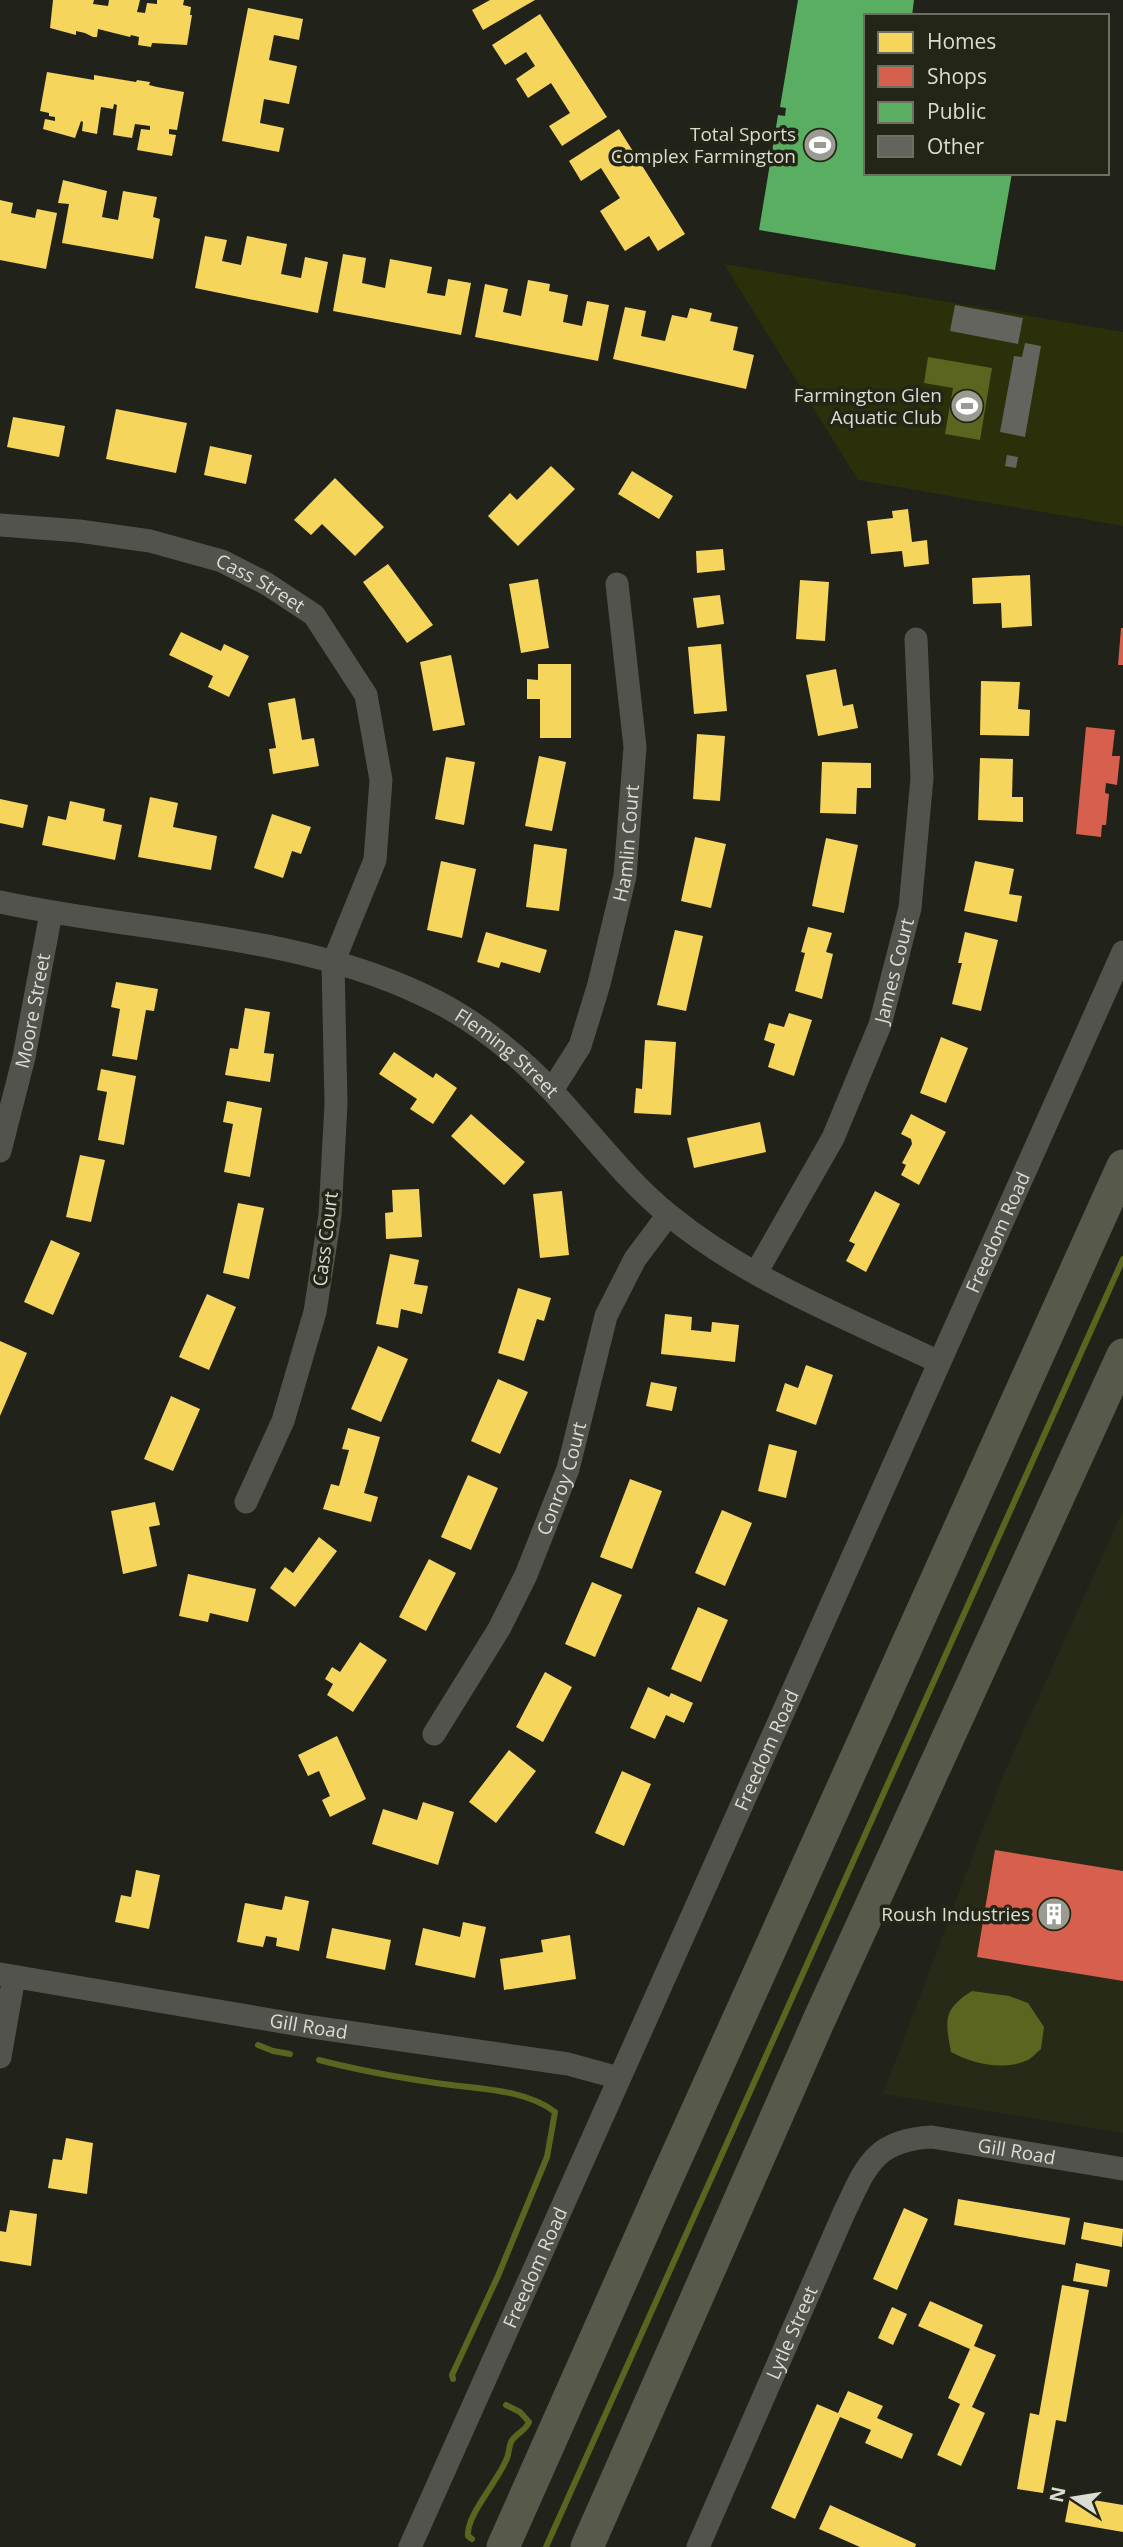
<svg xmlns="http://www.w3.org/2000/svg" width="1123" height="2547" font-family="'Open Sans',sans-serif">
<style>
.built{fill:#272a16}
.green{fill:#2b300a}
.water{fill:#5c651f}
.homes{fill:#f6d55c}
.shops{fill:#d6604d}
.public{fill:#5aae61}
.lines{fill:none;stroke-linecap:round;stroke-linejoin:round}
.stream{stroke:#5c651f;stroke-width:6}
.building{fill:#62645d}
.minor{stroke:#53534d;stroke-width:23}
.highway{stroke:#57594b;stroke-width:33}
.labels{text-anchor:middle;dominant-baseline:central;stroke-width:7;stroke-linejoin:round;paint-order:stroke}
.poi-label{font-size:19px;fill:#dbddd3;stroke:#232616;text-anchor:end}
.street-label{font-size:19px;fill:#dbddd3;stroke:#232616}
</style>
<rect width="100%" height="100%" fill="#21221a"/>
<path class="built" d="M1123,1510V2133L883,2094L1002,1778Z"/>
<path class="green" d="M724,264L1123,332V526L858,480Z"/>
<path class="water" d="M928,357L992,368L980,440L945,434L953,388L924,383Z
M972,1991L1009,1996L1028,2003L1044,2027L1041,2049C1037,2052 1032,2058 1028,2060C1004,2071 973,2064 951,2052C945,2020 943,2009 972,1991Z"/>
<path class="homes" d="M53,0H94L93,4L108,6L109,0H140L137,12L145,13L147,3L157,4V0H184L183,5L191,7L190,15H192L187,45L152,43L151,47L138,45L139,37L131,35L130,37L98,29L97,37H93L85,33L76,31V35L50,28Z
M490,0H535L483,30L472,10Z
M248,8L303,19L299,40L274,35L269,60L297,66L289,104L264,99L260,123L284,128L279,152L222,141Z
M540,14L607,117L562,146L549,126L570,113L551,83L528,98L516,79L535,66L526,52L505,65L492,45Z
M47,72L94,80V75L136,82L137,80L150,82L149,85L157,87L184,92L177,130L169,129V134L176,135L172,156L137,150L141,129L150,130V126L135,124L132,138L113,135L117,105L114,104L113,109L101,107L97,134L82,131L83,122L81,121L75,138L43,129L45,119L55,121V117L49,116V113L40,111Z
M619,129L685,234L658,251L649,236L625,251L600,211L620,198L601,168L581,181L569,161Z
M63,180L107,191L102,217L118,220L123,191L157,197L153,217L160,219L153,259L62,243L69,204L58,203Z
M0,200L13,203L11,213L35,218L37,209L57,213L46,269L0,260Z
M205,236L227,240L222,261L241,265L247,236L287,244L281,274L301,278L305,257L328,262L318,313L195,288Z
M343,254L366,258L362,283L385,288L390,259L432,267L427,293L445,296L448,279L471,283L461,335L333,311Z
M528,280L550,284L549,291L568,295L563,322L582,326L587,301L609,305L598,361L475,337L485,284L508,289L503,312L521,316Z
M625,307L646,311L641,336L665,341L672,315L687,318L690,308L712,313L710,321L738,327L733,350L754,355L746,389L613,359Z
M116,409L187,423L176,473L106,459Z
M13,417L65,426L59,457L7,447Z
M210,446L252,455L246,484L204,475Z
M551,466L575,489L518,546L488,516L510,493L517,500Z
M632,471L673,496L659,519L618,494Z
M335,478L384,527L355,556L322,524L311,535L294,520Z
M908,509L912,542L927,540L929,564L904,567L902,551L871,554L867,521L893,518L892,511Z
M723,549L725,570L697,573L696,551Z
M388,564L433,625L407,643L363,582Z
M1030,575L1032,626L1002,628L1001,603L973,604L972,578Z
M538,579L549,648L521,653L509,584Z
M800,580L829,582L825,641L796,639Z
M720,595L724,624L697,628L693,598Z
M181,632L221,651L224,644L249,656L229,697L208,687L213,676L169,655Z
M721,644L727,711L694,714L688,647Z
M451,655L465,725L433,731L420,662Z
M538,664H571V738H540V699H527V679L538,680Z
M836,669L843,706L853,704L858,728L818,736L806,675Z
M981,681L1020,682L1018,709L1030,710L1029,736L980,735Z
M295,698L302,740L314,738L319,766L273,774L269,749L276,748L268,703Z
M697,734L725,736L720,801L693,799Z
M539,756L566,762L552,831L525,826Z
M446,757L475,762L464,825L435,819Z
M980,758L1013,759L1012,797H1023V822L978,820Z
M822,762L871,763V788H857L856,814L820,813Z
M150,797L178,803L173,827L217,836L211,870L138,857Z
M0,799L28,805L23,828L0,823Z
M70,801L105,809L103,821L122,825L115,860L42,845L48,816L66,820Z
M272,814L311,827L301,854L292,851L283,878L254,868Z
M695,837L726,844L711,908L681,901Z
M826,838L858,845L844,913L812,906Z
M534,844L567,849L559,911L526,907Z
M441,861L476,869L462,938L427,930Z
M975,861L1014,869L1009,894L1022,896L1017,922L964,911Z
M808,927L832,933L826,952L833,954L822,999L795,991L805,953L801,952Z
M675,930L703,936L686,1011L657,1005Z
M486,932L547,950L540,973L501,962L499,968L477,962Z
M965,932L998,940L981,1011L952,1004L962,963H958Z
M116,982L158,989L154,1011L146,1010L137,1060L112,1056L120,1009L111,1007Z
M245,1008L270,1012L264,1053L274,1054L270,1082L225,1075L230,1048L238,1049Z
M789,1013L812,1020L794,1076L768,1067L775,1044L764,1040L769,1023L784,1027Z
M941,1037L968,1048L946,1103L920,1093Z
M645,1040L676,1042L671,1115L634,1113L636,1088L642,1089Z
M394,1052L433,1078L436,1073L457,1088L433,1124L410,1109L417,1099L379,1074Z
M101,1069L136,1076L124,1145L98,1140L107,1092L97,1090Z
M227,1101L262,1108L250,1177L224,1172L233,1124L223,1122Z
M471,1114L525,1162L504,1185L451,1136Z
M911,1114L946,1132L919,1185L901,1175L906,1165L902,1163L912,1144L911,1139L901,1134Z
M760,1122L766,1152L694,1168L687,1138Z
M80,1155L105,1160L91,1222L66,1217Z
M419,1189L422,1237L386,1239L385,1213L393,1212L392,1190Z
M562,1191L569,1255L540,1258L533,1194Z
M875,1191L900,1204L866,1272L846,1261L855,1244L849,1241Z
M238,1203L264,1208L249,1279L223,1273Z
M51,1240L80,1253L53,1315L24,1302Z
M390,1254L419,1260L414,1284L428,1286L422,1314L401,1309L398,1328L376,1324Z
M518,1288L551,1298L544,1321L537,1319L524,1361L498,1353Z
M207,1294L236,1307L209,1370L179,1357Z
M665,1314L692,1317L691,1330L711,1332L712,1322L739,1325L735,1362L661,1354Z
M0,1341L27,1353L0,1416Z
M378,1346L408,1359L381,1422L351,1409Z
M806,1365L833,1375L816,1425L776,1411L785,1383L798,1388Z
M498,1379L528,1392L500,1454L471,1441Z
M651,1382L677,1387L672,1411L646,1406Z
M171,1396L200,1409L173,1471L144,1459Z
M348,1428L380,1437L364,1493L378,1497L371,1522L323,1509L331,1484L339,1486L349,1450L342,1449Z
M769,1444L797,1451L786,1498L758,1491Z
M468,1475L498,1488L471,1550L441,1537Z
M630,1479L662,1491L632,1569L600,1557Z
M155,1502L160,1525L149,1527L157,1566L123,1574L111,1511Z
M722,1510L752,1523L725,1586L695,1573Z
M319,1537L337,1551L295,1607L270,1588L285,1567L293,1573Z
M429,1559L456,1573L426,1631L399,1617Z
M188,1574L256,1589L248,1622L210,1613L208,1622L179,1616Z
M592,1582L622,1595L595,1657L565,1644Z
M698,1607L728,1620L701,1682L671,1669Z
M360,1642L387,1660L353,1712L327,1695L333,1684L325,1679L332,1667L340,1672Z
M545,1672L572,1687L543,1742L516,1727Z
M648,1687L669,1697L671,1693L693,1703L684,1723L666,1715L655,1739L630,1728Z
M337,1736L366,1799L330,1817L322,1800L330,1796L319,1771L308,1776L298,1755Z
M509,1750L536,1771L496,1823L469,1802Z
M622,1771L651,1784L624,1846L595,1833Z
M423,1802L454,1812L438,1865L372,1844L383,1809L417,1820Z
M136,1870L160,1875L149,1929L115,1922L121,1895L131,1897Z
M285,1896L309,1901L299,1951L276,1946L277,1938L266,1936L263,1947L237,1942L245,1903L282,1910Z
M463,1922L486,1927L475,1978L415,1965L423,1928L460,1937Z
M332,1928L391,1940L385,1970L326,1958Z
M570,1935L576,1979L504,1990L500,1959L543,1952L541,1940Z
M66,2138L93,2143L87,2194L48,2188L53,2159L62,2160Z
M958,2199L1070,2218L1065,2245L954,2225Z
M904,2208L928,2219L897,2290L873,2279Z
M10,2210L37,2214L31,2266L0,2261V2231L6,2232Z
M1084,2222L1123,2229L1122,2247L1081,2239Z
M1076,2263L1110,2270L1107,2287L1073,2281Z
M1062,2285L1089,2290L1066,2422L1056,2420L1043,2493L1017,2489L1030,2413L1039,2415Z
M930,2301L983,2325L974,2346L996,2355L972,2407L985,2413L961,2466L937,2455L960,2404L948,2398L970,2349L918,2326Z
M892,2307L907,2314L893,2345L878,2338Z
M848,2391L883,2406L877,2418L913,2434L902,2459L865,2443L871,2430L840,2417L795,2519L771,2508L817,2404L838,2413Z
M1070,2496L1123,2505V2532L1065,2522Z
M830,2505L916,2544L915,2547H860L819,2529Z"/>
<path class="shops" d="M1121,628H1123V665H1118Z
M1086,727L1115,730L1112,756H1120L1117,785L1106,783L1105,793L1109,794L1106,825H1102L1101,837L1076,834Z
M995,1850L1123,1871V1981L977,1957Z"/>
<path class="public" d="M798,0H914L912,16H866V173H1012L995,270L759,230L778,115L785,116L786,108L780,107Z"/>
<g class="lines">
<path class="stream" d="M258,2045L273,2051L290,2054
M319,2060C357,2070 396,2077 436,2083C474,2089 524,2088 555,2112L547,2157L498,2276L452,2375L453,2379
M472,2539L468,2536C466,2515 499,2480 507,2458C509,2453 509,2447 511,2442C516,2433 525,2432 529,2422L520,2412L506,2405
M546,2547L1123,1259"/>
</g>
<path class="building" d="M955,305L1023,318L1018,344L950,331Z
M1025,343L1041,346L1025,437L1000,432L1014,356L1022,357Z
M1007,455L1018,457L1016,468L1005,466Z"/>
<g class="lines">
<g class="minor">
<path id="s1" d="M0,525L79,531L150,541L222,561L267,584L314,615L366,695L381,780L375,860L333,963L336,1104L330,1215L315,1312L283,1421L246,1502"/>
<path id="s2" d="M0,902C138,932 291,933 421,994C470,1016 518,1054 554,1093C592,1134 626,1180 669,1215C748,1280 847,1318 939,1362"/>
<path id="s3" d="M552,1090L580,1046L599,984L625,876L635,747L617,584"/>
<path id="s4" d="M0,1151L24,1057L51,913"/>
<path id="s5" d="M756,1273L833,1138L880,1025L910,908L922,778L916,639"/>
<path id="s6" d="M434,1734L499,1629L526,1575L568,1469L606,1316L635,1259L668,1215"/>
<path id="s7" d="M0,1974L312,2027L568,2064L619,2078"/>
<path d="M0,2057L14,1977"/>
<path id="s8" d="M410,2547L1123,952"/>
<path id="s9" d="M698,2547L843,2215C866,2167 873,2140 932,2137L1123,2169"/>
</g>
<path class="highway" d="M503,2547L666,2180L1123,1166
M587,2547L819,2020L1123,1355"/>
</g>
<defs>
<symbol id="stadium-disc" viewBox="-11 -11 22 22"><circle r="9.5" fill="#9a9c92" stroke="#232616"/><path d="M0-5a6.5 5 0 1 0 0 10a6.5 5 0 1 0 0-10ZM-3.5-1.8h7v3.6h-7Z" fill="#fff"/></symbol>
<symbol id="building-disc" viewBox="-11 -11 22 22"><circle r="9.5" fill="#9a9c92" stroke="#232616"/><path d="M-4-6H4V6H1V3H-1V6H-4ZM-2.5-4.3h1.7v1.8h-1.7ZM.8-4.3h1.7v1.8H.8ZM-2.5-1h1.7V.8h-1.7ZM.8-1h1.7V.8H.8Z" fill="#fff"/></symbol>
</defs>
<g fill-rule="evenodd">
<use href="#stadium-disc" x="801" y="126" width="38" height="38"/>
<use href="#stadium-disc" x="948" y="387" width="38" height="38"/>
<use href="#building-disc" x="1035" y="1895" width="38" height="38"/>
</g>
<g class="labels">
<g class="poi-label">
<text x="796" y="134">Total Sports<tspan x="796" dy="22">Complex Farmington</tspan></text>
<text x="942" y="395">Farmington Glen<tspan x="942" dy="22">Aquatic Club</tspan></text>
<text x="1030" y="1914">Roush Industries</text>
</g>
<g class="street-label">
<text stroke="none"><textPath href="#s1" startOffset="270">Cass Street</textPath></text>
<text stroke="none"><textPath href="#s3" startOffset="261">Hamlin Court</textPath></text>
<text stroke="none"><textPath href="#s5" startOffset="334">James Court</textPath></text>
<text stroke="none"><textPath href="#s4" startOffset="144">Moore Street</textPath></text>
<text stroke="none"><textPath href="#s2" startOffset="537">Fleming Street</textPath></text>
<text stroke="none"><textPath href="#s8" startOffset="1440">Freedom Road</textPath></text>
<text transform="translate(325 1239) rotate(-83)">Cass Court</text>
<text stroke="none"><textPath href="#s6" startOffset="287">Conroy Court</textPath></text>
<text stroke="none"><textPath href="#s8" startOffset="873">Freedom Road</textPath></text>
<text stroke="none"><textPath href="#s7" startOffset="313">Gill Road</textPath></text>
<text stroke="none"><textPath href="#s9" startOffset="576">Gill Road</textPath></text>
<text stroke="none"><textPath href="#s8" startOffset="306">Freedom Road</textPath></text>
<text stroke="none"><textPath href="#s9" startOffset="234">Lytle Street</textPath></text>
</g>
</g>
<rect x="864" y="14" width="245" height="161" fill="#232616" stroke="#6d6f62" stroke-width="2"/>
<rect x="878" y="32" width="35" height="21" fill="#f6d55c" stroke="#6d6f62" stroke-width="2"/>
<text x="927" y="49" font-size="21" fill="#dbddd3">Homes</text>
<rect x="878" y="66" width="35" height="21" fill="#d6604d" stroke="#6d6f62" stroke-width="2"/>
<text x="927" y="84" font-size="21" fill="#dbddd3">Shops</text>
<rect x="878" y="102" width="35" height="21" fill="#5aae61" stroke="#6d6f62" stroke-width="2"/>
<text x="927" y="119" font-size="21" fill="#dbddd3">Public</text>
<rect x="878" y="136" width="35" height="21" fill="#62645d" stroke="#6d6f62" stroke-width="2"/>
<text x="927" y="154" font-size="21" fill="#dbddd3">Other</text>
<g transform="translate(1074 2498) rotate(282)" stroke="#232616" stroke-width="5" paint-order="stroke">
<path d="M0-5L12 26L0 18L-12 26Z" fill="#dbddd3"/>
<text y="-10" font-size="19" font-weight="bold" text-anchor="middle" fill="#dbddd3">N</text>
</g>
</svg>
